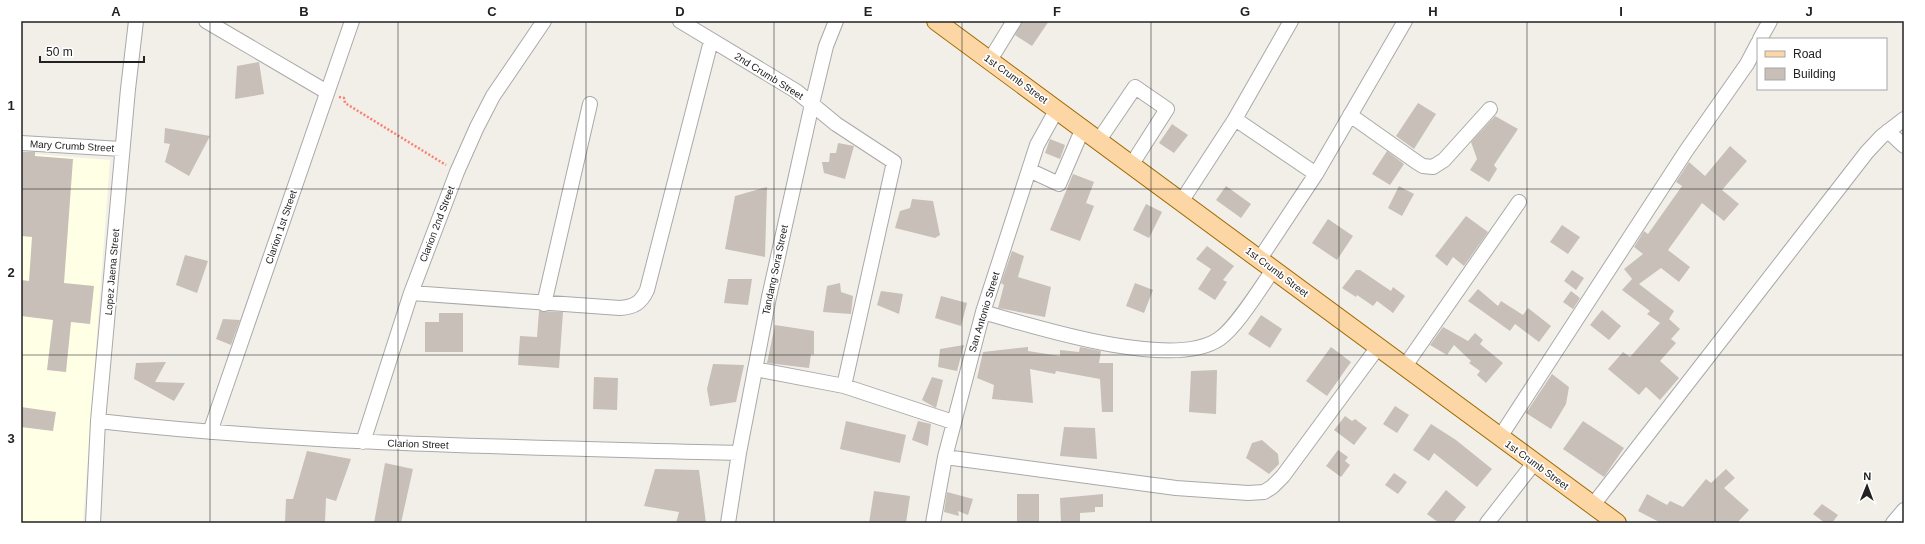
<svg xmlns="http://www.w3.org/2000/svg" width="1925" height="544" font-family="Arial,sans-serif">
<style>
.education{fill:#ffffe5}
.building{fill:#c7bfb8}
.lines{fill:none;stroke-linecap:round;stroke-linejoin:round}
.minor-casing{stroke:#a9a9a9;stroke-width:16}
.major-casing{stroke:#a06b00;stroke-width:20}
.path{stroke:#fa8072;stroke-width:2.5;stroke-dasharray:2 2;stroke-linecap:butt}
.minor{stroke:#fff;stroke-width:14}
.major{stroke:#fcd6a4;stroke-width:18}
.grid{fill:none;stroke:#222;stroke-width:1;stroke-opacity:0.55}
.labels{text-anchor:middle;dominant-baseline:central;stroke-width:3.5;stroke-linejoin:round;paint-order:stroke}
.street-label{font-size:10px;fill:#222;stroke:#fff}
.neatline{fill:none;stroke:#222;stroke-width:1.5}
.grid-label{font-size:13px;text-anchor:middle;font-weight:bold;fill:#222}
</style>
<rect width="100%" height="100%" fill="#f2efe9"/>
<path class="education" d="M21,153L110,160L83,523H21Z"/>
<path class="building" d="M1022,21H1049L1032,46L1015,35Z
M259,62L264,94L235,99L237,66Z
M1418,103L1436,114L1414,149L1396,136Z
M1495,116L1518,129L1494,165L1497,169L1489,182L1470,170L1477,159L1471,142Z
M1172,124L1188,135L1174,153L1159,143Z
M165,128L210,136L189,176L165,162L170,144L164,143Z
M1050,139L1065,145L1060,159L1045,153Z
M838,143L854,146L845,179L824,173L822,162H829L830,153H836Z
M1730,146L1747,161L1722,190L1739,204L1724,221L1702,203L1668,250L1690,267L1679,282L1661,268L1639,284L1674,311L1669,319L1680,329L1671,339L1676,343L1660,361L1679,378L1660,400L1646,387L1639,395L1608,369L1623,352L1630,357L1660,323L1647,314L1650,311L1622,290L1632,279L1633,280L1624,269L1643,254L1634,247L1644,231L1648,234L1682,186L1676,182L1689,162L1705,176Z
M1387,151L1404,164L1390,185L1372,174Z
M21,152H35V156L73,159L64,283L94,286L90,324L71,322L66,372L47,370L53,320L21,316V280L29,281L32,237L21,236Z
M1073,174L1094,182L1086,203L1094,206L1080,241L1050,230Z
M1226,186L1251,204L1241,218L1216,200Z
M1399,186L1414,194L1402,216L1388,208Z
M767,187L765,257L725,249L735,196Z
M912,199L933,201L940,235L935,238L895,228L900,211L910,208Z
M1146,204L1162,212L1149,238L1133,230Z
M1466,216L1488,232L1464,266L1453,257L1447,266L1435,256Z
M1328,219L1353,236L1337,260L1312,243Z
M1562,225L1580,237L1568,254L1550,242Z
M1207,246L1234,266L1223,280L1227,282L1215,300L1198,289L1211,269L1196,259Z
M1012,251L1024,256L1018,277L1051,287L1045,317L998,308L1004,285L1001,283Z
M185,255L208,261L197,293L176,285Z
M1356,270H1360L1391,291L1393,287L1405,296L1393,313L1377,301L1373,306L1357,295L1356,297L1342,288Z
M1572,270L1584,278L1576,290L1564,281Z
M728,279H752L748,305L724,303Z
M840,283L841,292L853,296L851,314L823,312L827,286Z
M1135,283L1153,290L1144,313L1126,306Z
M1478,289L1498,306L1501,301L1523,315L1528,308L1551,326L1539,342L1515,324L1510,331L1468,301Z
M881,291L903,294L899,314L877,305Z
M1571,291L1580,298L1573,309L1563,302Z
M941,296L967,303L961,326L935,318Z
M1602,310L1621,326L1609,340L1590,325Z
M539,311L563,312L559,368L518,365L520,336L537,337Z
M439,313H463V352H425V322H439Z
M1261,315L1282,329L1270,348L1248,334Z
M223,319L240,320L231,345L216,339Z
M775,325L814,331V355L811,354L809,368L767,363Z
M1443,327L1468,341L1475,333L1483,340L1480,344L1503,363L1486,383L1477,375L1480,371L1469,363L1471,361L1454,345L1447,355L1430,345Z
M964,345L957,371L938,367L940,349Z
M1028,347V351L1060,356V350L1079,352L1080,347L1101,351L1099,363H1113V412H1102L1100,379L1056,371L1055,374L1030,369L1033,403L992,399L994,385L977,378L983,352Z
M1331,347L1351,362L1327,396L1306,381Z
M166,362L155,382L185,383L174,401L134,379L136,363Z
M713,364L744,365L736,402L710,406L707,389Z
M1217,370L1216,414L1189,412L1191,371Z
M1552,374L1569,387L1566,404L1551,429L1526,413Z
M594,377L618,378L617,410L593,409Z
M932,377L943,380L936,408L922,400Z
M1395,406L1409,415L1397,433L1383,424Z
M21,407L56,412L53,431L21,427Z
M1345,416L1352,421L1355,419L1367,428L1354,445L1334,430Z
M846,421L906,435L900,463L840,449Z
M918,421L931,424L928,446L912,440Z
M1583,421L1624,448L1604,477L1563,449Z
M1431,424L1456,440L1492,469L1477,487L1434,453L1429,461L1413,450Z
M1064,427L1095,428L1097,459L1060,456Z
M1262,440L1278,454L1279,464L1269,474L1246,458L1252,443Z
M1338,450L1348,457L1345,461L1350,465L1341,477L1326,466Z
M307,451L351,459L336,501L326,498L325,523H285L286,499H293Z
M385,463L413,469L401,523H374Z
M655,469L699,470L706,523H676L679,512L644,506Z
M1726,469L1735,478L1724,488L1749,510L1737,523H1661L1638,511L1647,494L1667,505L1670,501L1683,507L1706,479L1711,483Z
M1394,473L1407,482L1398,494L1385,485Z
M1446,490L1466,507L1453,523H1439L1427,514Z
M874,491L910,496L906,523H869Z
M947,492L973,499L968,515L958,511L959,516L944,512Z
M1017,494H1039V523H1017Z
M1103,494V507H1095V512L1080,513V523H1061L1060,498Z
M1822,504L1838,515L1832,523H1825L1813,514Z"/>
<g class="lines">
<defs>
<path id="minor" d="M206,21L327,92
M680,21L796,91L836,124L894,162L844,386
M1760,39L1770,21
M990,60L1014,21
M1350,115L1418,163L1423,166L1433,167L1444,160L1490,109
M1235,119L1316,174
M1888,131L1904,146
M1099,140L1135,87L1167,109L1132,164
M21,143L122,149
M1029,170L1059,184L1083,128
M1181,202L1235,119L1291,21
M1259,260L1316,174L1405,21
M411,293L620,308C634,307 641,303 647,290L711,41
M544,304L590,104
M983,312C1035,327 1173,371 1219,339C1236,328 1261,287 1273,270
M1405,366L1519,202
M755,369L844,386L953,422
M98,421C311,445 525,447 739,453
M210,432L352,21
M1500,437L1686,151L1747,64L1758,43
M363,442L411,293L457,172L477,127L493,96L544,21
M945,457L1176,488L1248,493L1264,492L1272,487L1283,476L1378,347
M1593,505L1867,152L1882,136L1904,119
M93,523L98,421L128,89L136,21
M728,523L739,453L769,297L812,104L826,46L836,21
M933,523L945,457L983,312L1037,145L1057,109
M1487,523L1534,463
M1893,523L1904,510"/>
<path id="major" d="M936,21L1617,523"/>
</defs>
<use href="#minor" class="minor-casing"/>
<use href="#major" class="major-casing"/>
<path class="path" d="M339,97L344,98L345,103L446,165"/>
<use href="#minor" class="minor"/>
<use href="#major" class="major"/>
</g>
<path class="grid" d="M210,21V523M398,21V523M586,21V523M774,21V523M962,21V523M1151,21V523M1339,21V523M1527,21V523M1715,21V523M21,189H1904M21,355H1904"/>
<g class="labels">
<g class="street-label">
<text transform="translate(769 76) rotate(32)">2nd Crumb Street</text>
<text transform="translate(1016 79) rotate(36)">1st Crumb Street</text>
<text transform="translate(72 146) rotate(3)">Mary Crumb Street</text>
<text transform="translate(437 224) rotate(-69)">Clarion 2nd Street</text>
<text transform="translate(281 227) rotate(-71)">Clarion 1st Street</text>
<text transform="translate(775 270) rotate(-78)">Tandang Sora Street</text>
<text transform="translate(112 272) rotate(-85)">Lopez Jaena Street</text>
<text transform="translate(1277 272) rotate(37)">1st Crumb Street</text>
<text transform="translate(984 312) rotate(-73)">San Antonio Street</text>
<text transform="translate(418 444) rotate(2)">Clarion Street</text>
<text transform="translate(1537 465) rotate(36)">1st Crumb Street</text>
</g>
</g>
<rect width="1925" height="544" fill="none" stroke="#ffffff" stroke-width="44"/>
<rect x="1757" y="38" width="130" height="52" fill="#ffffff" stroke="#a7a7a7"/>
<rect x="1765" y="51" width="20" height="6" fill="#fcd6a4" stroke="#a7a7a7"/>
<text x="1793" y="58" font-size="12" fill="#222222">Road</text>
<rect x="1765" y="68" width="20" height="12" fill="#c7bfb8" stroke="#a7a7a7"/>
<text x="1793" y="78" font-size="12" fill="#222222">Building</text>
<g transform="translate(1867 486) rotate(1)" stroke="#ffffff" stroke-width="3" paint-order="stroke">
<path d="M0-3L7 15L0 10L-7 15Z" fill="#222222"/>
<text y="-6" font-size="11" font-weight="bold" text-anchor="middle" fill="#222222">N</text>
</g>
<path d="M40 56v6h104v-6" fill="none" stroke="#222222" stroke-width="2"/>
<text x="46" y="56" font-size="12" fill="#222222" stroke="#ffffff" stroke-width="3" paint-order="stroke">50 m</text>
<rect x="22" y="22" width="1881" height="500" class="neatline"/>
<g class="grid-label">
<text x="116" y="16">A</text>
<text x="304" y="16">B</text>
<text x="492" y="16">C</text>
<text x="680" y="16">D</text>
<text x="868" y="16">E</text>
<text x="1057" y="16">F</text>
<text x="1245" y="16">G</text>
<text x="1433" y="16">H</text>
<text x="1621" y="16">I</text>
<text x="1809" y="16">J</text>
<text x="11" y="110">1</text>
<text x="11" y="277">2</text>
<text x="11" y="443">3</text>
</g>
</svg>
